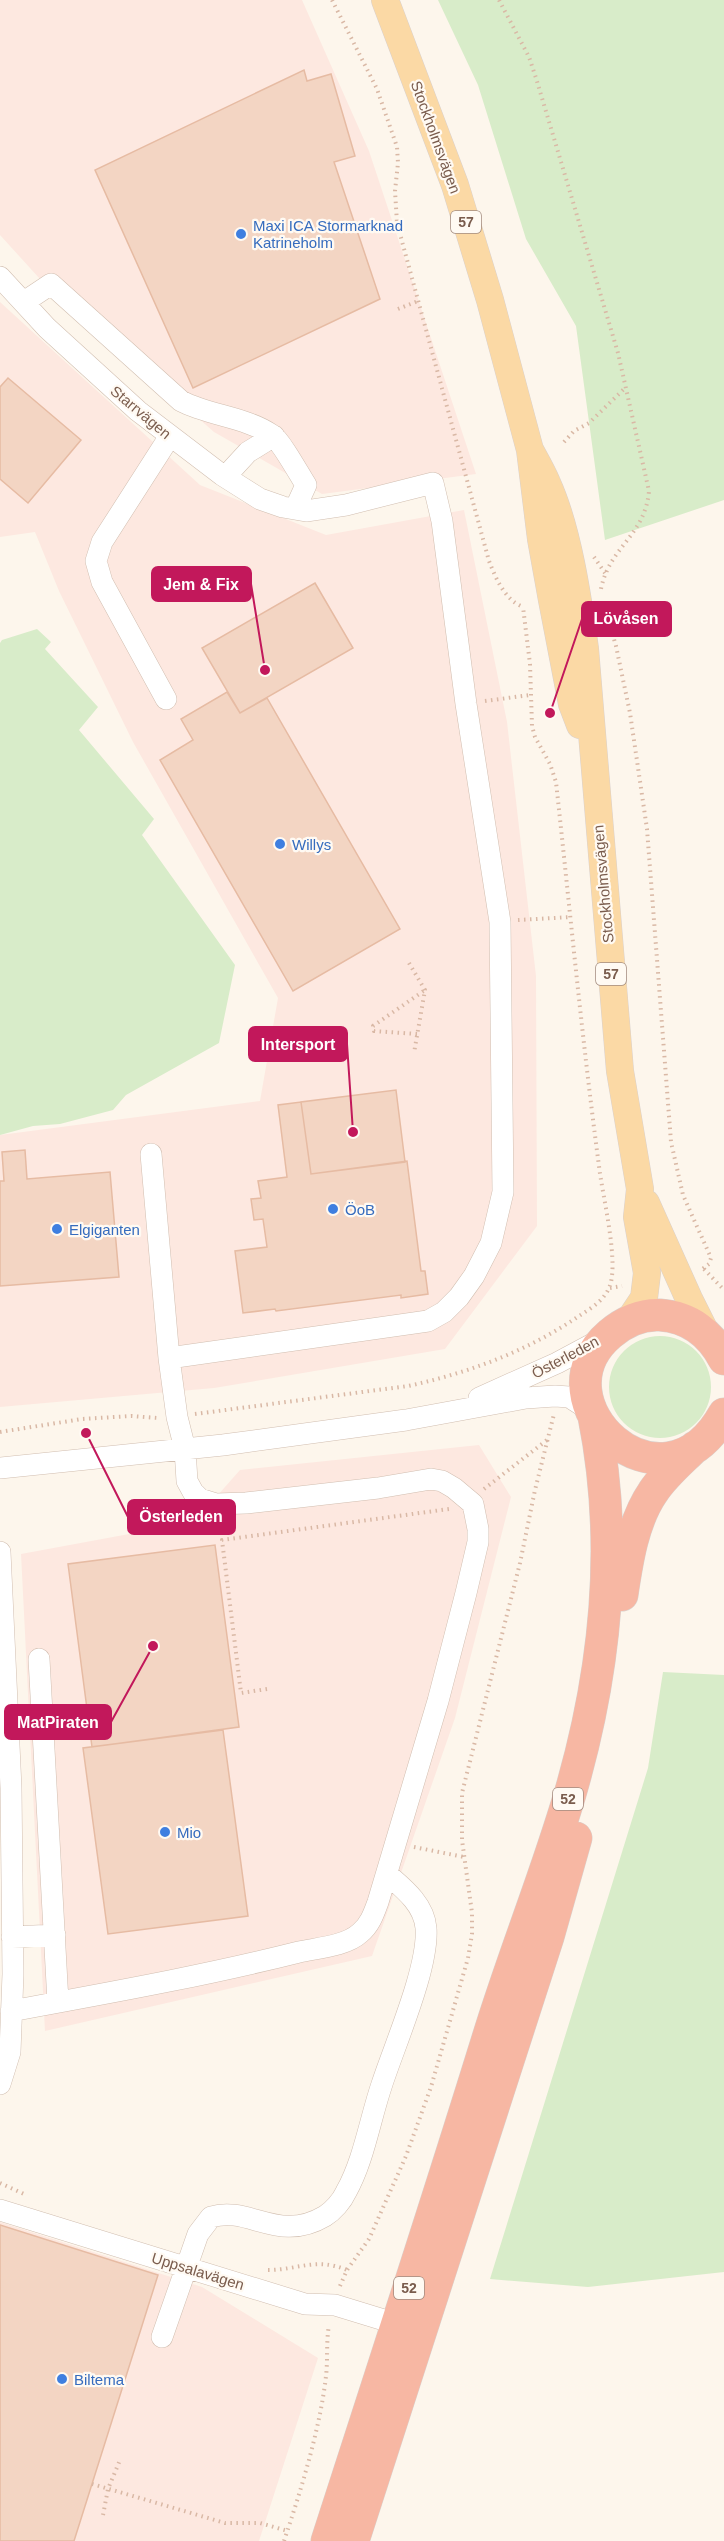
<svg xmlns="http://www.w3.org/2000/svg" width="724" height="2541" font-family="Helvetica,sans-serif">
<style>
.commercial{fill:#fde8e0}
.green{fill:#d8ecc9}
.building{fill:#f3d5c3;stroke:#e6bba3;stroke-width:1.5}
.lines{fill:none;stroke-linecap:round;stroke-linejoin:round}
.minor-casing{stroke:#d1beb0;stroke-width:22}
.major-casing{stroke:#dad1cd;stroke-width:28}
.highway-casing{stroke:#dad1cd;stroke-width:33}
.path{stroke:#d9b8a5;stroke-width:4;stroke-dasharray:1.5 4.5;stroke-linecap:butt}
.minor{stroke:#fff;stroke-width:21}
.major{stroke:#fbd9a5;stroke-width:27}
.highway{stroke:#f7b7a3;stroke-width:32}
.shop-dot{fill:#3f7fe0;stroke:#fffaf3;stroke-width:2}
.labels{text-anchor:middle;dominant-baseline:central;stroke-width:4.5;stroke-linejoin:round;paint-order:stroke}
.shield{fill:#fffaf3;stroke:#a28b7f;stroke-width:1.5}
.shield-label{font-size:14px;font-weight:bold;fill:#7a5c4d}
.street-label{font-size:15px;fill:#7a5c4d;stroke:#fffaf3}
.shop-label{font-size:15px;fill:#366cbe;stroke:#fffaf3;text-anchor:start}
.leader{fill:none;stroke:#c2185b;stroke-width:2}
.callout-dot{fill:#c2185b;stroke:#fffaf3;stroke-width:2}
.callout{fill:#c2185b;stroke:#c2185b;stroke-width:2}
.callout-label{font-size:16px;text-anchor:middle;font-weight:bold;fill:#fff}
</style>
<rect width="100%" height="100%" fill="#fdf6ec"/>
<path class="commercial" d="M0,0H302L369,151L476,474L322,494L214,432L40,279L0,235Z
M0,302L200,485L326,535L464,510L507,722L536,976L537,1226L445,1349L214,1388L0,1407V1135L260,1101L278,998L133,742L59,591L35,532L0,537Z
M479,1445L511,1497L455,1718L372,1956L45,2031L21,1554L194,1522L240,1470Z
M0,2222L202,2287L318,2358L259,2541H0Z"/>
<path class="green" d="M438,0H724V500L605,540L576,326L526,239L478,85Z
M37,629L51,642L45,649L98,707L79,730L154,819L142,835L235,965L219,1043L126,1095L113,1110L60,1124L33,1126L0,1135V643L2,640Z
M609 1387a51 51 0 1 1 102 0a51 51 0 1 1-102 0Z
M663,1672L724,1675V2272L588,2287L490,2279L648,1768Z"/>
<path class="building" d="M304,70L307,81L331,74L355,156L334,162L380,299L193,388L95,170Z
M8,378L81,440L28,503L0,479V387Z
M315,583L353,648L240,713L202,648Z
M227,692L240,713L267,698L400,929L293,991L160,760L193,740L181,719Z
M396,1090L405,1162L311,1174L301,1102Z
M301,1102L311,1174L407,1161L421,1271H425L428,1294L401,1298V1295L276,1311L275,1309L243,1313L235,1251L267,1247L263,1219L254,1220L251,1199L261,1198L258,1181L287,1177L278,1105Z
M25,1150L27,1179L110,1172L119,1277L0,1286V1181H4L2,1152Z
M215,1545L239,1727L92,1747L68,1564Z
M223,1730L248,1916L108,1934L83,1748Z
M0,2225L158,2275L74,2541H0Z"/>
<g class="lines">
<defs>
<path id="minor" d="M0,277L47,328L138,411L222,475L260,499L283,507L306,511L346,505L433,483L442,521L466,704L500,922L503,1192L491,1243L474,1276L459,1297L444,1312L428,1321L169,1358L177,1417L185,1449L187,1481L193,1492L200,1499L216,1504L246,1503L378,1488L431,1479L442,1481L454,1488L473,1504L478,1529V1542L466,1593L438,1701L378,1902C374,1913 370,1925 360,1933C346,1946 317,1948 299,1952C204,1976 108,1993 11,2011
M24,302L51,284L181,401C210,416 246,417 272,435C281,441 299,474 306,485L295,509
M225,477L248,452L274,436
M166,699L102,582L96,561L102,542L170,436
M151,1154L169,1358
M479,1398L557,1363L600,1340
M0,1468L223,1445L406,1420L526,1398L555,1396L569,1397L591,1411
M0,1552L11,1788L13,1974L10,2052L0,2084
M39,1659L58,2002
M12,1937L55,1935
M0,2210L305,2304L335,2305L397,2324
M162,2337L198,2234L211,2217C249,2205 278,2244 325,2216C333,2211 342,2201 346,2192C364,2160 370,2119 382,2084C395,2044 429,1967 426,1928C424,1904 403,1888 387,1874"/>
<path id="major" d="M385,0L455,185L490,300L530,450L541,539L552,600L572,704L580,725
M530,450C536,461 542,471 547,483C568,529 578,598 585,649L620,1071L640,1189L637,1217L647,1273L644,1298L628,1322
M646,1203L689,1299L707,1335"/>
<path id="highway" d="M724,1359C711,1334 690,1317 660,1315C642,1314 624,1322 610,1334C531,1401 662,1525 724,1414
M622,1595C627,1561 633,1521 653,1492C664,1475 681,1461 695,1447
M327,2541C381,2374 436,2206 488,2038C513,1956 546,1876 570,1794C606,1671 619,1543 594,1417
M353,2541L548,1937L576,1838"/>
</defs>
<use href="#minor" class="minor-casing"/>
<use href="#major" class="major-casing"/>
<use href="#highway" class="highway-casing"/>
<path class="path" d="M332,0L377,89L397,147L398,163L395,191L397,223L489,561C496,579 505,600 523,607
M499,0L529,57L536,78L618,353L649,491C645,536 609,547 601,589
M398,309L418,301
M564,442L574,431L589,423L624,389
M594,557L605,573
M604,605L616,646L630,713L647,829L671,1142L683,1195L711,1258L709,1264L701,1270
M485,701L530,695
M518,920L571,917
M409,963L425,990L414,1053
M417,1034L374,1031L373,1026L425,990
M704,1269L724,1290
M610,1288L622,1286
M195,1414L408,1386C468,1373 525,1352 576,1318C588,1310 603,1302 609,1288C620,1264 602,1194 599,1166C582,1039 570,910 556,782L550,764L535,737L532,726L530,664L523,607
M0,1432L82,1419L131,1416L158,1418
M484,1489L547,1440
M267,1689L241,1693L222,1540L449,1509
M414,1847L464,1857
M0,2183L24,2194
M268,2270C298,2270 316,2257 347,2270
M340,2286L347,2270L369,2239L406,2156L431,2087L468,1958L472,1934V1913L462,1840V1793L520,1563L535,1490L554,1414
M92,2484L225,2523H260L288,2531
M103,2515L108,2489L120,2460
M284,2541C301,2490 320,2429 326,2376C328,2359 326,2342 329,2325"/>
<use href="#minor" class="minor"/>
<use href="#major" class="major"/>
<use href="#highway" class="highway"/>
</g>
<g class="shop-dot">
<circle cx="241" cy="234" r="6"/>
<circle cx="280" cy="844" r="6"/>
<circle cx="333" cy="1209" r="6"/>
<circle cx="57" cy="1229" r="6"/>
<circle cx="165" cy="1832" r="6"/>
<circle cx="62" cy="2379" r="6"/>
</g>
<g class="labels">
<g class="shield">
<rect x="451" y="211" width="30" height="22" rx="4.5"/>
<rect x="596" y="963" width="30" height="22" rx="4.5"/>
<rect x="553" y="1788" width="30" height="22" rx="4.5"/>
<rect x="394" y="2277" width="30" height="22" rx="4.5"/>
</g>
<g class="shield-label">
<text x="466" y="222">57</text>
<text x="611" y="974">57</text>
<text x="568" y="1799">52</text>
<text x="409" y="2288">52</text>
</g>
<g class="street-label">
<text transform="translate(436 137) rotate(70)">Stockholmsvägen</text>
<text transform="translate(141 412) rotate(40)">Starrvägen</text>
<text transform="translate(603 884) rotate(-95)">Stockholmsvägen</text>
<text transform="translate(565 1357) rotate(-28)">Österleden</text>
<text transform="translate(198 2271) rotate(17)">Uppsalavägen</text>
</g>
<g class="shop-label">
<text x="253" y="225">Maxi ICA Stormarknad<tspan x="253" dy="17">Katrineholm</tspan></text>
<text x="292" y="844">Willys</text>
<text x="345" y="1209">ÖoB</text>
<text x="69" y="1229">Elgiganten</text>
<text x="177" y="1832">Mio</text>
<text x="74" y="2379">Biltema</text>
</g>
</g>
<path class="leader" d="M265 670L251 584M550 713L582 619M353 1132L347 1044M86 1433L128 1517M153 1646L111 1722"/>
<g class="callout-dot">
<circle cx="265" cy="670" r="6"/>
<circle cx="550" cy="713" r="6"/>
<circle cx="353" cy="1132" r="6"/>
<circle cx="86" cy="1433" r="6"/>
<circle cx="153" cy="1646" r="6"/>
</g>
<g class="callout">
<rect x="152" y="567" width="99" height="34" rx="6"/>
<rect x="582" y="602" width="89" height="34" rx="6"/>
<rect x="249" y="1027" width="98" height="34" rx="6"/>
<rect x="128" y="1500" width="107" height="34" rx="6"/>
<rect x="5" y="1705" width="106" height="34" rx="6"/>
</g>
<g class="callout-label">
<text x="201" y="590">Jem &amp; Fix</text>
<text x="626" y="624">Lövåsen</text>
<text x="298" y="1050">Intersport</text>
<text x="181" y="1522">Österleden</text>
<text x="58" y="1728">MatPiraten</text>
</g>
</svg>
